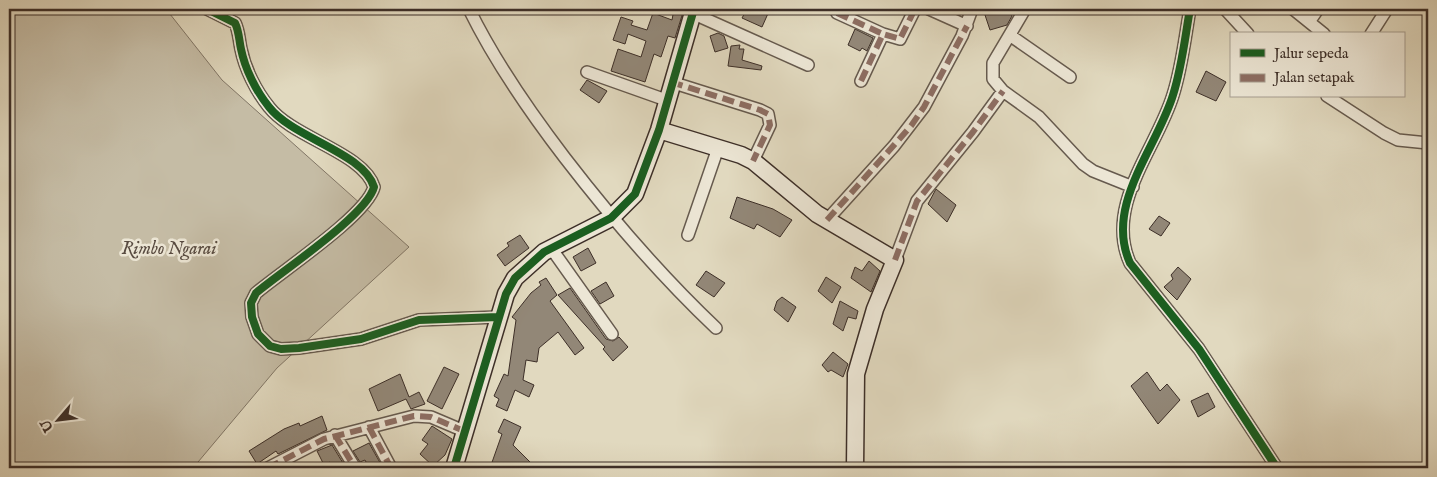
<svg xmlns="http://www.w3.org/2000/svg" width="1437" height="477" font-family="'IM FELL English',serif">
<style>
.green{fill:#c5bca5;stroke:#817666}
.building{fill:#928777;stroke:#3d2f28}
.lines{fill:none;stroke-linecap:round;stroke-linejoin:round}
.street-casing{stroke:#665a4e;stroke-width:14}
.secondary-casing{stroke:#3d2f28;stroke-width:19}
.street{stroke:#ece6d5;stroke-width:11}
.secondary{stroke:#ece6d5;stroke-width:16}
.quiet{stroke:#8d6e63;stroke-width:6;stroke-dasharray:12 6;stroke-linecap:butt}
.cycleway-casing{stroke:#ece6d5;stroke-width:11}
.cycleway{stroke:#1b5e20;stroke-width:8}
.labels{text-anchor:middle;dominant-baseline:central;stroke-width:5;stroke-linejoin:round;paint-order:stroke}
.park-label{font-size:18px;font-style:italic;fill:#584b41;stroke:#ece6d5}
</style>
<rect width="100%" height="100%" fill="#e1d9bf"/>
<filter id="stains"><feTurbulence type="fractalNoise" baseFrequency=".004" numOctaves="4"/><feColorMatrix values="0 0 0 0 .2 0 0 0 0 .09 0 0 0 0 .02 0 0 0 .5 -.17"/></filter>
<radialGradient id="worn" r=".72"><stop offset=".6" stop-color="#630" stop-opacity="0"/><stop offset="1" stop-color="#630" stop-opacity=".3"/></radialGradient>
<path class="green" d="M9,9H166L222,80L409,247L277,368L193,468H9Z"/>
<path class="building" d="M674,9H684L675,38L668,36L661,57L654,54L645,82L611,71L618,49L641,57L646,41L628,34L625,44L613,40L621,17L633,21L631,25L647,30L653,13L672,20Z
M747,9H770L762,27L742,18Z
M983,9H1010L1012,16L1007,25L990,30Z
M855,29L873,38L867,51L862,48L860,51L848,45Z
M718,33L724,36L728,48L715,52L710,36Z
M740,45L739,49H744L742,60L762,66L761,70L728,66L731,46Z
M1206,71L1226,82L1216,101L1196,92Z
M587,80L607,91L599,103L580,90Z
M936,189L956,205L947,222L928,204Z
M737,197L773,209L792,220L780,237L757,224L754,229L730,218Z
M1159,216L1170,223L1161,236L1149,229Z
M520,235L529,248L505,266L497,255L509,246L507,243Z
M588,248L596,263L581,271L573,257Z
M869,261L880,271L871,292L851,278L855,267L862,271Z
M1178,267L1191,279L1177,300L1164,287L1173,279L1171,275Z
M706,271L725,283L714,297L696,285Z
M826,277L841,287L832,303L818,291Z
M546,278L557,295L550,301L584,348L575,355L558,332L539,348L537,362L526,360L523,380L534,385L529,397L515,390L507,411L496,406L499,399L494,396L504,374L508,376L516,320L512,317L531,293L541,285L539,282Z
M606,282L614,296L600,304L591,291Z
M570,288L606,339L613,341L619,337L628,347L613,361L603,349L605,347L558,295Z
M782,297L796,307L788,322L774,310L777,301Z
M840,301L858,311L856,319L848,317L843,331L833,324Z
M833,352L848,364L843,377L831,370L828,372L822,365Z
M444,367L459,374L442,409L427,401Z
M1147,372L1160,391L1167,384L1180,400L1158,424L1131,386Z
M400,374L409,397L419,392L425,404L411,409L406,399L378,411L369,389Z
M1208,393L1215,407L1198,417L1191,401Z
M322,416L327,430L278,454L276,451L257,464L249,451L284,429L299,423L300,426Z
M504,419L521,427L513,445L536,468H490L502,434L498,432Z
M432,426L452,439L445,455L433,466L420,454L428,444L422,440Z
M369,443L383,468H369L365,460L360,462L353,451Z
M332,445L346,468H333L330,462L324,465L317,451Z"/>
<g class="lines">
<defs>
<path id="street" d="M207,9L235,23C239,31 239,40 241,49C245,69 256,91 269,107C293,138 364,153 374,187C367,215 282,271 256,293L251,303L252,317L258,334L270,346L281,349L299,348L361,339L419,320L498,317
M469,9C495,62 529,111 565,158C612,219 660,275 716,328
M929,9L967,26
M1025,9L993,63V79L1003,91L1039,117L1083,164L1093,171L1133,187
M1190,9C1185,37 1182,67 1173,95C1157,148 1104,205 1130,263L1199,349L1277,468
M1225,9L1248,34
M1293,9L1324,34
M692,13L808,65
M837,13L883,34
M1309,22L1318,9
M1371,34L1387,9
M1011,36L1070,77
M587,72L666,100
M861,81L883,34L900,39L915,9
M671,82L760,110L768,114L770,125L753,161
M1327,96L1384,133L1398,140L1428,143
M827,220L894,146L924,107L962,36L972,9
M688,235L718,148
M551,248L612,334
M895,260L917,201L973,132L1003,91
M369,427L391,468
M335,435L355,468
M268,468L324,439L414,416L431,417L464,431"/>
<path id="secondary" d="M659,130L741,155L753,161L817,214L895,260L875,309L856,374L855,468
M454,468L506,294L515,278L544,252L611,218L635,194L659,130L694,9"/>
</defs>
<use href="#street" class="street-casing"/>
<use href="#secondary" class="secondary-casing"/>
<use href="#street" class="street"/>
<use href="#secondary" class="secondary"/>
<path class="quiet" d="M837,13L883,34
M861,81L883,34L900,39L915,9
M671,82L760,110L768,114L770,125L753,161
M827,220L911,126L924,107L967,26
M895,260L917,201L973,132L1003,91
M369,427L391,468
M335,435L355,468
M268,468L324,439L414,416L431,417L464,431"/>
<defs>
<path id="cycleway" d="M207,9L235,23C239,31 239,40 241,49C245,69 256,91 269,107C293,138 364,153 374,187C367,215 282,271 256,293L251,303L252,317L258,334L270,346L281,349L299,348L361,339L419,320L498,317
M1190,9C1185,37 1182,67 1173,95C1157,148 1104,205 1130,263L1199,349L1277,468
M454,468L506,294L515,278L544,252L611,218L635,194L659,130L694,9"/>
</defs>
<use href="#cycleway" class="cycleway-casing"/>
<use href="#cycleway" class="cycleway"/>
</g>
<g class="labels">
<g class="park-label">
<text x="169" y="249">Rimbo Ngarai</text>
</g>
</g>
<rect width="1437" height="477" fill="none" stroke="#e1d9bf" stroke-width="30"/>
<rect x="10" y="10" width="1417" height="457" fill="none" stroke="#3d2f28" stroke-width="2.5"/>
<rect x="15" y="15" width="1407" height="447" fill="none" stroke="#3d2f28"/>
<rect x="1230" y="32" width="175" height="65" fill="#ece6d5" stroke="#a69d90"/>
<rect x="1240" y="49" width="25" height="8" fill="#1b5e20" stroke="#a69d90"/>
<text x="1274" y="58" font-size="15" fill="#3d2f28">Jalur sepeda</text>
<rect x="1240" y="74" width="25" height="8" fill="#8d6e63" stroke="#a69d90"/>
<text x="1274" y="82" font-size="15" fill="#3d2f28">Jalan setapak</text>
<g transform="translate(58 420) rotate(242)" stroke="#ece6d5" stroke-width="4" paint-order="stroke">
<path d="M0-4L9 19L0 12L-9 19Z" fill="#3d2f28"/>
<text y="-8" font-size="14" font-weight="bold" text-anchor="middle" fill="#3d2f28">U</text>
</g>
<rect width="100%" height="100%" filter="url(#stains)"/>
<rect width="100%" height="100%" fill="url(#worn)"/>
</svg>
